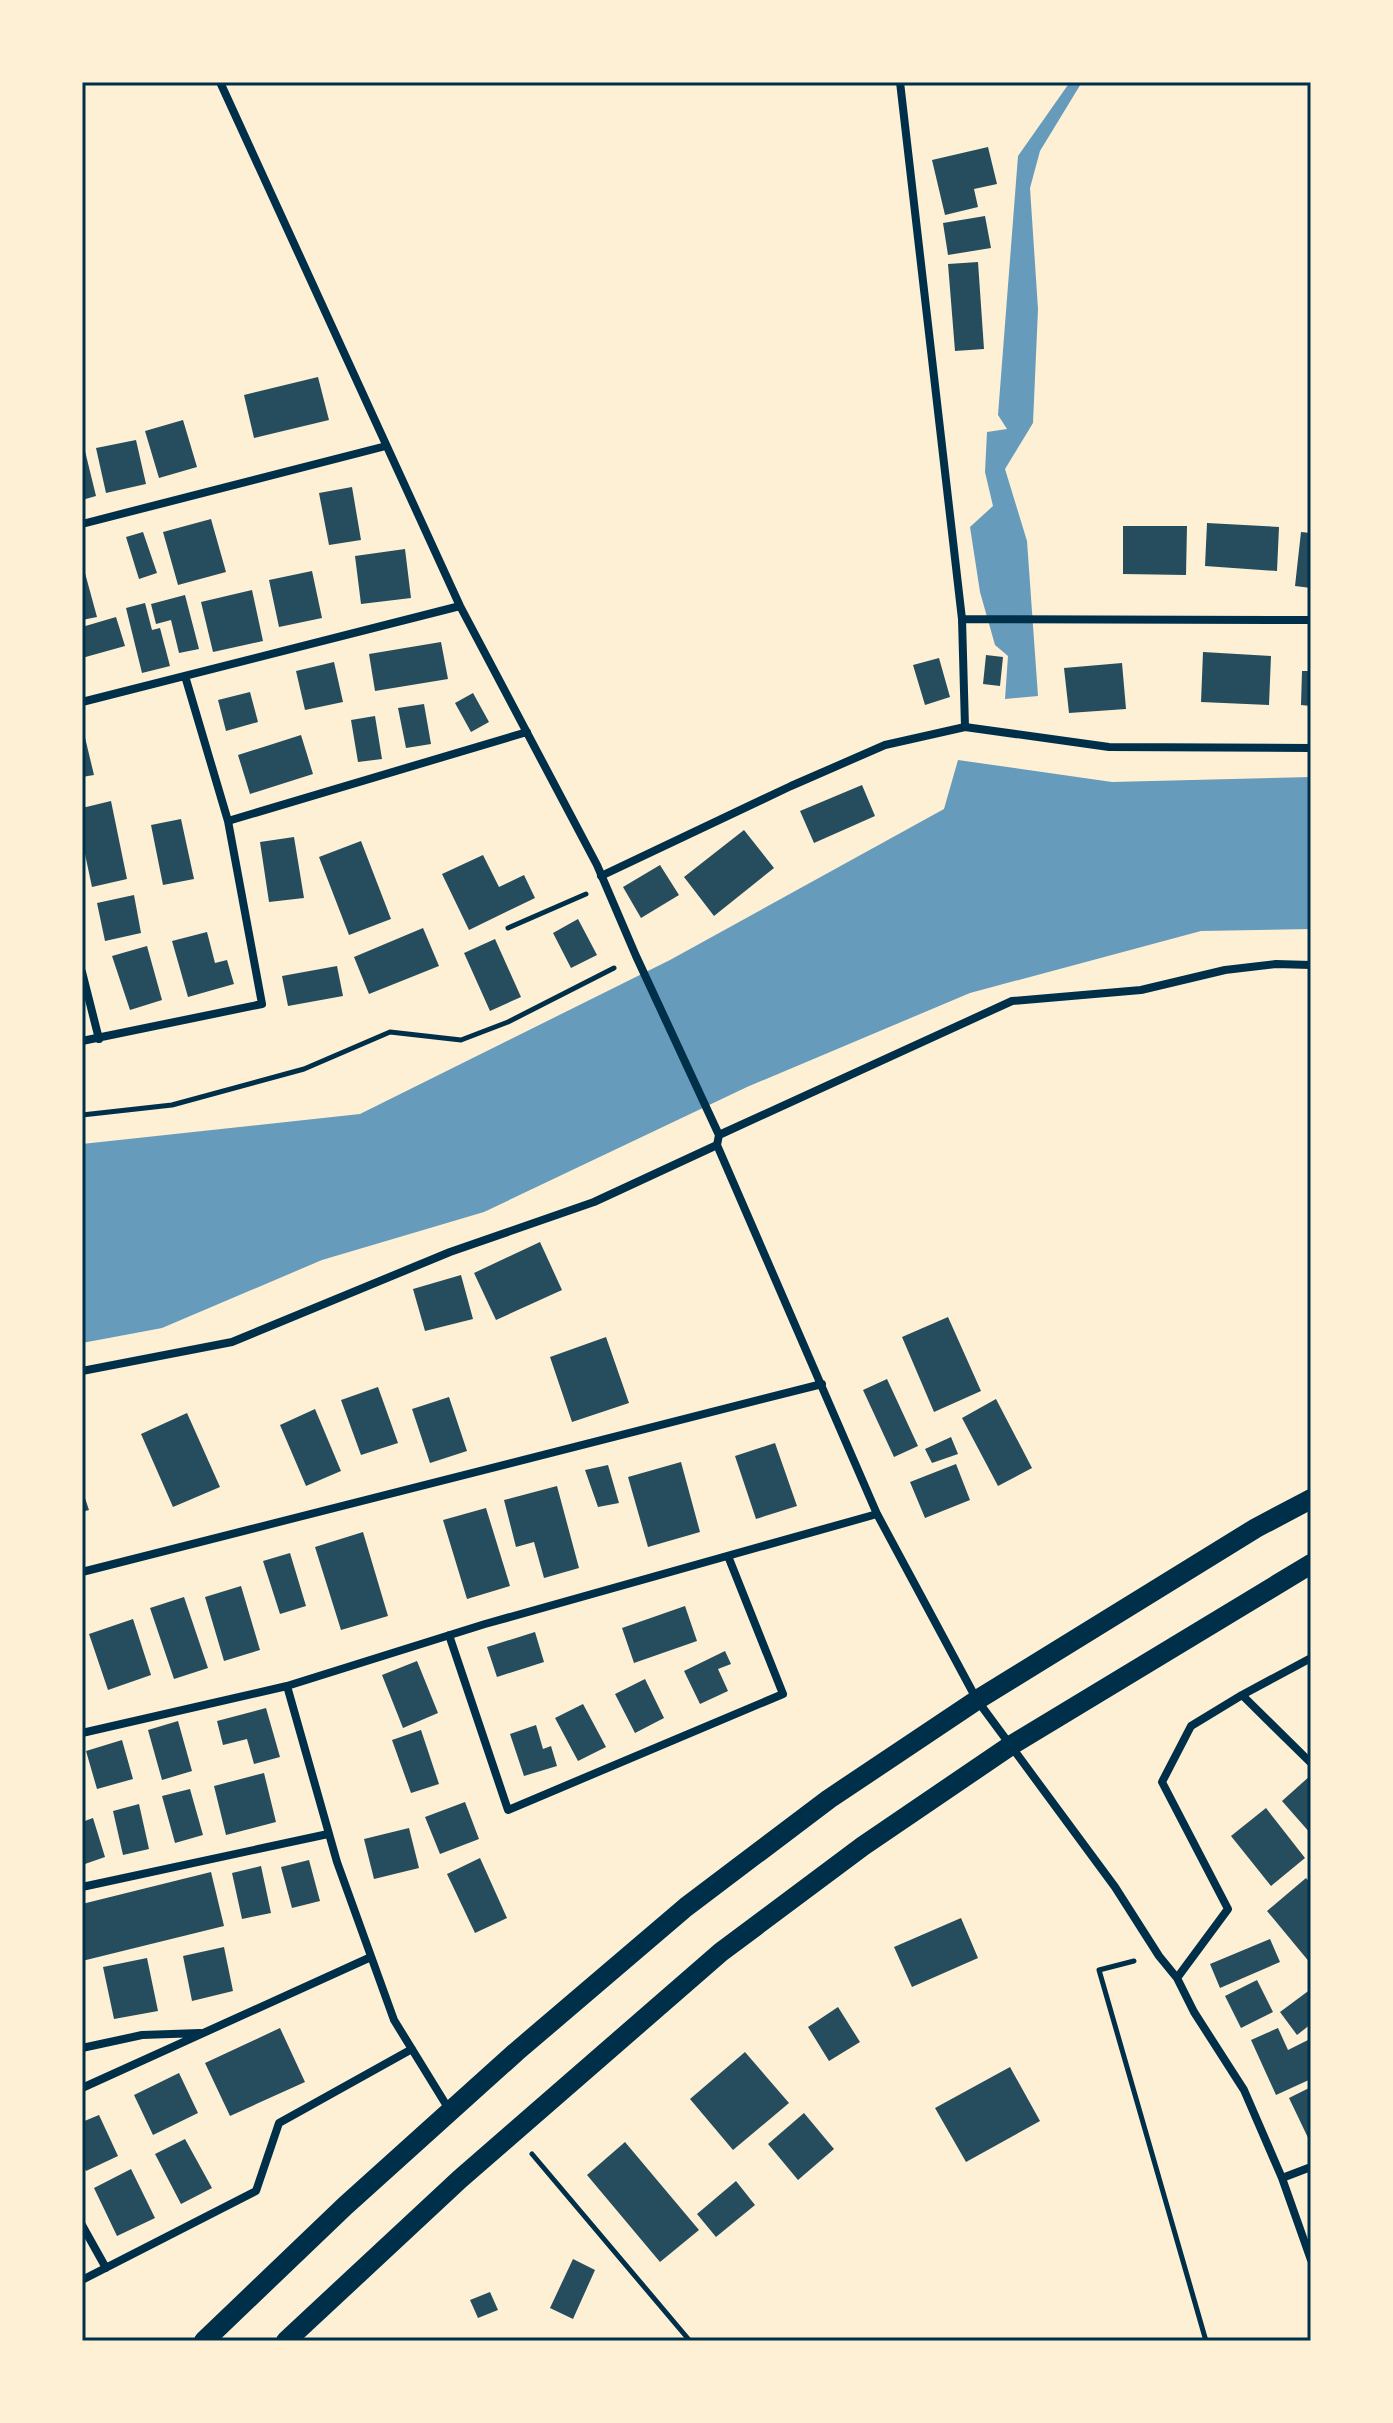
<svg xmlns="http://www.w3.org/2000/svg" width="1393" height="2423" font-family="'Fira Sans Condensed',sans-serif">
<style>
.water{fill:#669bbc}
.building{fill:#264d5e}
.lines{fill:none;stroke-linecap:round;stroke-linejoin:round}
.path{stroke:#003049;stroke-width:5}
.minor{stroke:#003049;stroke-width:8}
.primary{stroke:#003049;stroke-width:20}
.neatline{fill:none;stroke:#003049;stroke-width:3}
</style>
<rect width="100%" height="100%" fill="#fdf0d5"/>
<path class="water" d="M1070,82H1082L1040,151L1030,188L1038,309L1033,423L1005,469L1027,541L1038,696L1005,699L1008,656L995,645L980,592L970,527L993,506L985,472L987,432L1007,429L998,415L1018,156Z
M958,760L1112,782L1311,777V929L1201,931L970,993L747,1087L484,1212L322,1260L162,1328L82,1343V1144L360,1114L670,960L944,809Z"/>
<path class="building" d="M988,147L997,184L974,189L978,207L945,215L932,160Z
M985,216L991,248L948,255L943,223Z
M978,262L984,349L955,351L948,264Z
M318,377L329,420L254,438L244,395Z
M183,420L197,467L159,478L145,431Z
M136,440L146,484L106,493L96,448Z
M82,451H85L96,496L82,500Z
M352,487L361,540L329,545L319,493Z
M211,519L226,572L178,585L163,532Z
M1207,523L1279,527L1277,571L1205,566Z
M1123,526H1187L1186,575L1123,574Z
M143,532L157,573L139,579L126,537Z
M1301,532L1311,533V588L1295,586Z
M405,549L411,598L361,604L355,556Z
M82,562L97,617L82,620Z
M312,571L322,618L279,627L269,580Z
M252,590L263,641L213,652L201,602Z
M185,595L199,649L179,653L171,620L156,624L151,604Z
M145,603L152,630L160,628L170,666L142,673L126,608Z
M116,617L125,646L82,658V627Z
M441,642L448,679L375,691L369,654Z
M1203,652L1271,656L1269,705L1201,702Z
M986,655L1003,657L1000,686L983,684Z
M939,658L950,697L925,705L913,665Z
M334,662L343,702L305,710L296,671Z
M1122,663L1126,709L1069,713L1064,668Z
M1302,671H1311V706L1301,705Z
M250,692L258,722L226,731L218,700Z
M473,693L489,722L471,732L455,703Z
M424,704L431,744L406,748L398,708Z
M375,716L382,759L358,762L351,720Z
M82,725L94,775L82,777Z
M301,735L313,774L250,794L238,755Z
M862,785L875,816L814,843L800,811Z
M111,801L127,879L92,887L82,840V808Z
M181,819L194,879L163,885L151,825Z
M744,830L774,868L714,916L684,877Z
M294,837L304,898L269,902L260,842Z
M361,841L391,919L349,935L319,857Z
M483,855L499,887L524,875L535,898L469,930L442,874Z
M660,865L679,895L641,918L623,887Z
M134,895L141,933L105,941L97,903Z
M578,919L597,955L571,968L553,933Z
M423,928L439,966L369,994L354,957Z
M207,932L215,963L227,960L234,984L188,997L172,941Z
M495,939L521,997L490,1011L464,953Z
M147,946L162,1000L130,1010L112,956Z
M337,966L343,996L288,1006L282,976Z
M540,1242L562,1290L496,1320L474,1273Z
M461,1275L473,1319L425,1331L413,1289Z
M948,1317L981,1391L934,1412L902,1337Z
M606,1337L629,1403L572,1422L550,1357Z
M887,1379L918,1446L894,1457L863,1390Z
M378,1387L398,1443L361,1455L341,1400Z
M449,1397L467,1451L430,1463L412,1409Z
M996,1399L1032,1468L998,1486L962,1418Z
M315,1409L341,1471L306,1486L280,1425Z
M187,1413L220,1487L173,1507L141,1434Z
M951,1437L958,1454L932,1463L925,1449Z
M775,1443L797,1506L756,1519L735,1456Z
M681,1462L700,1532L648,1547L628,1477Z
M956,1464L970,1500L925,1518L910,1482Z
M608,1465L619,1503L598,1507L585,1470Z
M557,1486L579,1568L544,1578L534,1542L516,1547L504,1500Z
M82,1489L89,1510L82,1512Z
M486,1508L510,1586L467,1599L443,1520Z
M363,1532L388,1616L341,1630L315,1547Z
M290,1553L306,1606L280,1614L263,1561Z
M241,1586L260,1650L224,1661L205,1597Z
M184,1597L208,1668L174,1679L150,1608Z
M685,1606L697,1641L634,1663L622,1628Z
M133,1619L151,1675L108,1690L89,1634Z
M535,1632L544,1662L497,1677L487,1647Z
M725,1651L731,1664L718,1669L728,1691L700,1704L684,1671Z
M417,1661L438,1713L403,1728L382,1675Z
M645,1679L664,1718L635,1733L615,1694Z
M583,1704L606,1747L578,1761L555,1718Z
M266,1708L280,1757L254,1764L247,1739L223,1745L217,1721Z
M178,1721L192,1771L162,1780L148,1730Z
M536,1725L543,1749L551,1746L557,1766L524,1776L510,1734Z
M421,1730L439,1784L411,1793L392,1740Z
M122,1740L133,1779L97,1789L86,1751Z
M264,1773L276,1822L226,1835L214,1786Z
M1311,1775V1834L1282,1801Z
M190,1789L203,1835L175,1843L162,1796Z
M465,1802L479,1839L440,1854L425,1817Z
M139,1804L149,1849L123,1855L113,1811Z
M1266,1808L1305,1858L1271,1886L1231,1836Z
M93,1818L105,1857L82,1865V1822Z
M409,1828L419,1868L374,1879L364,1839Z
M480,1858L507,1918L475,1933L447,1874Z
M309,1860L320,1901L292,1908L281,1867Z
M261,1866L271,1913L242,1919L232,1873Z
M211,1872L224,1926L82,1961V1904Z
M1306,1878L1311,1884V1964L1267,1911Z
M961,1918L978,1958L912,1987L894,1947Z
M1270,1939L1280,1962L1220,1988L1210,1964Z
M224,1947L233,1991L192,2001L183,1956Z
M147,1958L158,2011L114,2019L103,1967Z
M1257,1980L1273,2012L1241,2028L1225,1996Z
M1311,1989V2024L1297,2035L1280,2012Z
M838,2007L860,2042L829,2061L808,2027Z
M280,2028L305,2082L230,2116L205,2063Z
M1278,2028L1288,2050L1308,2040L1311,2048V2079L1276,2095L1251,2040Z
M745,2052L789,2103L733,2150L690,2099Z
M1010,2067L1040,2121L966,2162L935,2108Z
M179,2073L198,2113L153,2135L134,2095Z
M1311,2087V2144L1289,2098Z
M804,2113L834,2149L798,2180L768,2144Z
M99,2115L118,2156L86,2171L82,2161V2122Z
M185,2139L212,2188L181,2204L155,2154Z
M625,2142L699,2230L660,2262L587,2175Z
M131,2169L155,2218L117,2236L94,2188Z
M736,2181L755,2205L716,2237L697,2214Z
M573,2259L595,2270L573,2319L550,2308Z
M490,2292L498,2310L478,2318L470,2300Z"/>
<g class="lines">
<path class="path" d="M508,928L586,894
M82,1115L172,1105L304,1069L390,1032L461,1040L508,1022L614,968
M1134,1961L1099,1970L1206,2341
M532,2154L690,2341"/>
<path class="minor" d="M220,82L460,606L597,865L636,956L719,1135L717,1145L877,1514L977,1700L1115,1887L1159,1956L1177,1978L1194,2012L1244,2090L1282,2178L1311,2260
M82,524L386,446
M962,619L1311,620
M82,702L460,606
M965,727L1109,747L1311,748
M228,821L527,732
M601,876L791,786L885,745L965,727L962,619L900,82
M82,972L99,1039
M82,1041L262,1004L228,821L185,676
M719,1135L1012,1001L1141,990L1225,970L1276,964L1311,965
M82,1371L232,1342L450,1252L594,1202L717,1145
M82,1572L822,1384
M449,1635L508,1810L783,1694L728,1556
M287,1686L337,1862L394,2020L450,2111
M1242,1695L1311,1658
M82,1733L287,1686L485,1624L877,1514
M82,1887L328,1834
M1177,1978L1228,1909L1162,1782L1191,1726L1242,1695L1311,1763
M82,2048L142,2035L200,2033
M82,2088L371,1957
M1282,2178L1311,2167
M82,2225L106,2268
M82,2280L256,2191L279,2123L412,2049"/>
<path class="primary" d="M204,2341L345,2206L516,2052L686,1907L829,1799L977,1700L1256,1528L1311,1499
M286,2341L460,2179L721,1952L863,1846L1010,1746L1311,1564"/>
</g>
<rect width="1393" height="2423" fill="none" stroke="#fdf0d5" stroke-width="168"/>
<rect x="84" y="84" width="1225" height="2255" class="neatline"/>
</svg>
